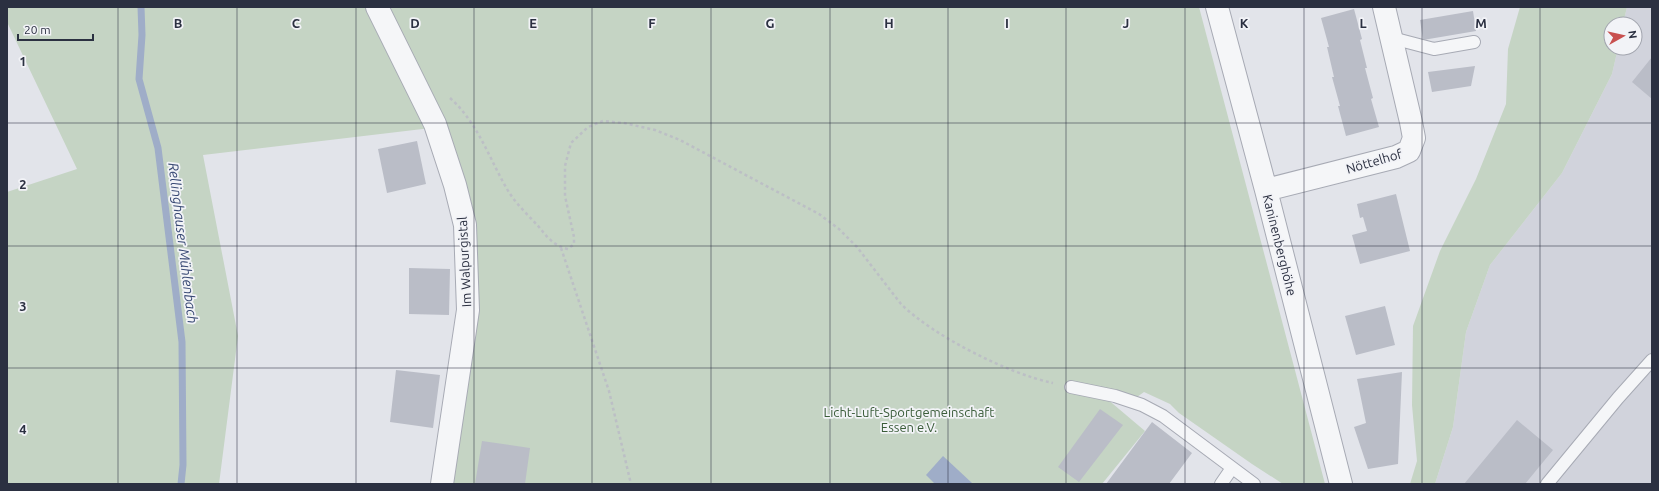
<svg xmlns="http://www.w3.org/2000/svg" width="1659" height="491" font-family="Ubuntu,sans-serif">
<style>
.built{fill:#d1d3dc}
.green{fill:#c5d4c4}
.water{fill:#9fadc8}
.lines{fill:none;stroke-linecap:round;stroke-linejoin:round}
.stream{stroke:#9fadc8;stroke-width:7}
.building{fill:#babdc7}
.service-casing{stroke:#a7aab4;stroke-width:14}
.minor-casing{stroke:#a7aab4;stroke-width:24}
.path{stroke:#bcbfc5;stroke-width:2.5;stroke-dasharray:3 3;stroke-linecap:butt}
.service{stroke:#f5f6f8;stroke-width:12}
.minor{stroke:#f5f6f8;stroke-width:22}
.grid{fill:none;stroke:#2b3041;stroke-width:1;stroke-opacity:0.55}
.labels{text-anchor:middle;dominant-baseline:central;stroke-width:3.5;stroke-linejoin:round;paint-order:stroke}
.street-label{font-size:13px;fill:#2b3041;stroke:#f2f3f7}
.park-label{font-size:13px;fill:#3a5c39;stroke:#f2f3f7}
.water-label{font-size:14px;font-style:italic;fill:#374873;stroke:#f2f3f7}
.grid-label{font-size:13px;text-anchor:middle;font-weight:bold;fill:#2b3041;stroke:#f2f3f7;stroke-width:3.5;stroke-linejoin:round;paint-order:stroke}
</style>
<rect width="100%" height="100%" fill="#e2e4ea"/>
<path class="built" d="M1627,7H1652V484H1435L1453,427L1466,332L1490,265L1562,173L1612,74L1618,48H1635V24H1623Z"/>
<path class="green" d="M7,7H368L431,128L203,155L238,336L219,484H7V192L77,169L7,22Z
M381,7H1199L1325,484H1283L1252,464L1179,413L1170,404L1144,392L1137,397L1073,383L1106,398L1145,431L1102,484H447L467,224Z
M1520,7H1627L1623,24H1611V48H1618L1612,74L1562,173L1490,265L1466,332L1453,427L1435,484H1410L1417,461L1412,405L1413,326L1440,251L1476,179L1506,104L1508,49Z"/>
<path class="water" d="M943,456L972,483L971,484H935L926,475Z"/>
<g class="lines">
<path class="stream" d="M141,7L142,35L139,79L158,148L182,342L183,465L181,484"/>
</g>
<path class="building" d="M1354,9L1362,39L1360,40L1367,68H1365L1373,98L1371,99L1379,127L1346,136L1338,106H1340L1332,77H1334L1327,47H1329L1321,18Z
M1473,11L1476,31L1423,40L1420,20Z
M1652,57V99L1632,82Z
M1475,66L1471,86L1432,92L1428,72Z
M417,141L426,184L387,193L378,149Z
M1396,194L1410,251L1360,264L1352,235L1367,231L1363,217L1360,218L1357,204Z
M409,268L450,269L449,315L409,314Z
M1385,306L1395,345L1356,355L1345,316Z
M396,370L440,375L433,428L390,422Z
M1402,372L1398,464L1368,469L1354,427L1366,423L1357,379Z
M1100,409L1123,425L1079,482L1058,467Z
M1517,420L1553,450L1525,484H1464Z
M1152,422L1192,453L1169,484H1106Z
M482,441L530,448L525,484H475Z"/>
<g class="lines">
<defs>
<path id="service" d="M1392,38L1434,49L1474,42
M1071,387L1115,396L1142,405L1163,416L1254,484
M1221,484L1232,468
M1547,484L1618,398L1652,360"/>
<path id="minor" d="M377,7L435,124L455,185L465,225L468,310L442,484
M1217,7L1266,190L1341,484
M1266,190L1396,157L1409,151L1414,138L1411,122L1384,7"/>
</defs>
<use href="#service" class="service-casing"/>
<use href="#minor" class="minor-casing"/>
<path class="path" d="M450,98C478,123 489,158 507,189C515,203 528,215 539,227C547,237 554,246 568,249L574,244V237L565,196V166L571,143L588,127L603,121L624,123L655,130L680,140L819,214L839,229L857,247L901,304C933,336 1009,374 1053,383
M561,248L609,391L631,484"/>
<use href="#service" class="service"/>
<use href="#minor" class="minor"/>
</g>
<path class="grid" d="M118,7V484M237,7V484M356,7V484M474,7V484M592,7V484M711,7V484M830,7V484M948,7V484M1066,7V484M1185,7V484M1304,7V484M1422,7V484M1540,7V484M7,123H1652M7,246H1652M7,368H1652"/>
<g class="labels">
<g class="street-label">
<text transform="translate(1374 161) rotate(-16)">Nöttelhof</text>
<text transform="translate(1280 245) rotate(76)">Kaninenberghöhe</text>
<text transform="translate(464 262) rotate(-93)">Im Walpurgistal</text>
</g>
<g class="park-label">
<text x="909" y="412">Licht-Luft-Sportgemeinschaft<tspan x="909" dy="15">Essen e.V.</tspan></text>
</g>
<g class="water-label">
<text transform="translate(183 243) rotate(83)">Rellinghauser Mühlenbach</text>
</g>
</g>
<g class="grid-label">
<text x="178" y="28">B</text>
<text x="296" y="28">C</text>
<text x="415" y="28">D</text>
<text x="533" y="28">E</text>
<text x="652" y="28">F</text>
<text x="770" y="28">G</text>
<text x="889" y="28">H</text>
<text x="1007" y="28">I</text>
<text x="1126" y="28">J</text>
<text x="1244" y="28">K</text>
<text x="1363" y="28">L</text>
<text x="1481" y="28">M</text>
<text x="23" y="66">1</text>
<text x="23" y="189">2</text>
<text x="23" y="311">3</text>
<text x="23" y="434">4</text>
</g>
<rect width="1659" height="491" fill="none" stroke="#2b3041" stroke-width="16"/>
<g transform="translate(1623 36) rotate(82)"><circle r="19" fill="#f2f3f7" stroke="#a2a5ae"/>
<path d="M0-3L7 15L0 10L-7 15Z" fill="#c8504f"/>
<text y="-6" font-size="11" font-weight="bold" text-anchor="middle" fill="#2b3041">N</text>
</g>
<path d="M18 34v6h75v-6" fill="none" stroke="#2b3041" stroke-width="2"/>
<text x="24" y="34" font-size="12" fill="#2b3041" stroke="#f2f3f7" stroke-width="3" paint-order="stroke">20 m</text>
</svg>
